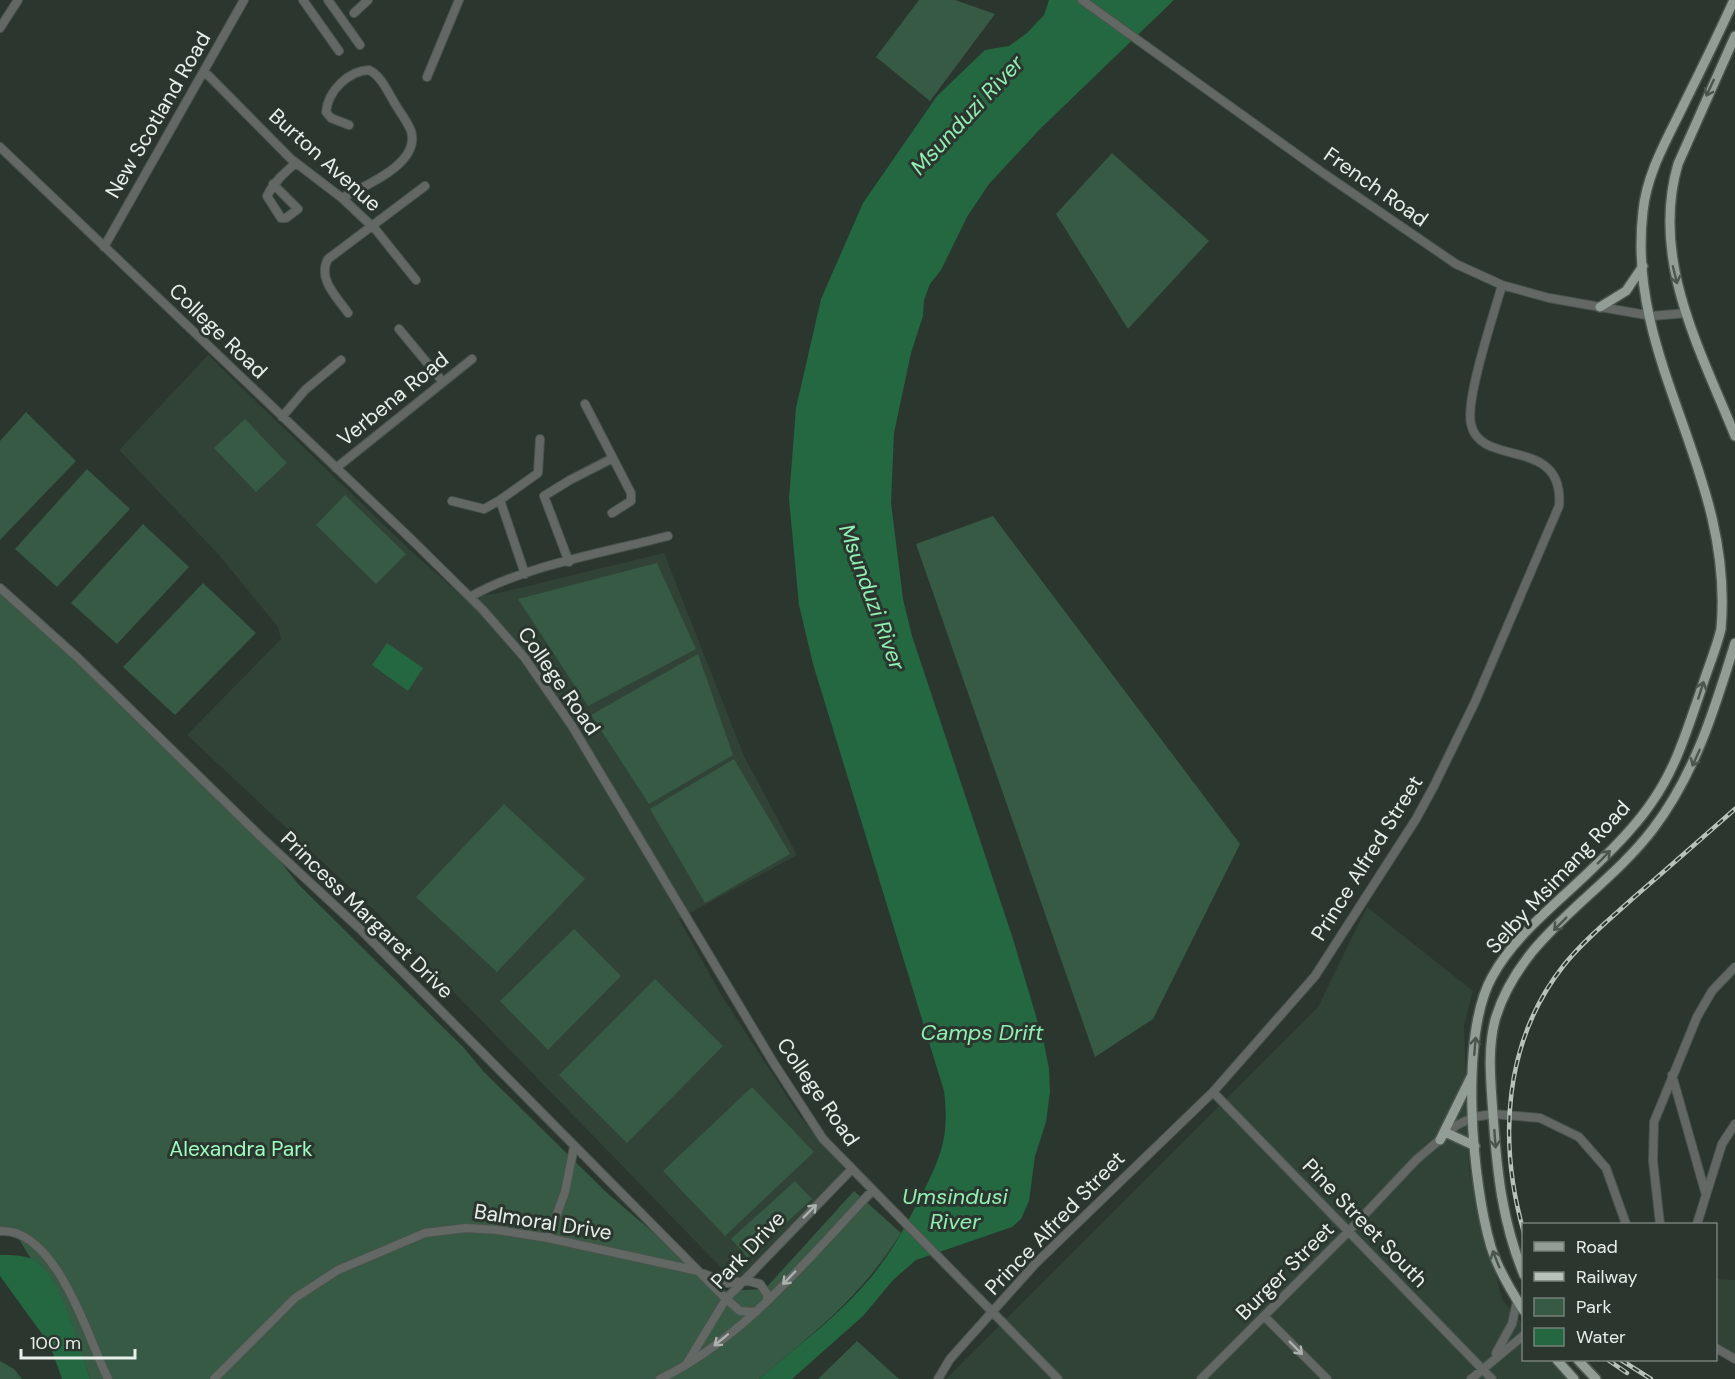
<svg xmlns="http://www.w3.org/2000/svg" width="1735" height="1379" font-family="'DM Sans',sans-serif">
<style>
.built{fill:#314237}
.green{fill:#365a43}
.water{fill:#236841}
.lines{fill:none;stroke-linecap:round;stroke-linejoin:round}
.minor-casing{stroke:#49544c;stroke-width:10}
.major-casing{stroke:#49544c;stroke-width:12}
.minor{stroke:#636865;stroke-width:8}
.major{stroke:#929d95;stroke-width:9}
.rail-casing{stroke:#b9c1bb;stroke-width:4.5}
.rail{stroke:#2b362e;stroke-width:2;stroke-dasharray:7;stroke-linecap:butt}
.oneway{stroke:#4a554d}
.oneway2{stroke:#acb2ae}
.labels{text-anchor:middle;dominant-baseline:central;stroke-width:6;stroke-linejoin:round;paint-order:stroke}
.street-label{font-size:21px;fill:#e8efea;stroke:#2b362e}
.park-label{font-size:21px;fill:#9efdc1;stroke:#2b362e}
.water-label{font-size:22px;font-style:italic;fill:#91efb4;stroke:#2b362e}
</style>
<rect width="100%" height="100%" fill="#2b362e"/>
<path class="built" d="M208,355L410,550L464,598L499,593L664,553L744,756L797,855L679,919L722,996L799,1115L845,1170L735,1282L376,912L187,735L281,639L278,627L218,554L119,450Z
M1367,907L1473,991L1464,1026L1469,1169L1502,1299L1523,1324L1524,1360H1554L1571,1379H946L1318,1007Z
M1716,1279L1735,1280V1354L1716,1342Z"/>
<path class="green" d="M919,0H955L995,14L930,101L876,57Z
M1112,153L1209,241L1128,329L1056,214Z
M26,412L76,461L0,540V441Z
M245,419L287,463L256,492L214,448Z
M87,469L130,509L57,587L15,549Z
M345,495L406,554L376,584L316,525Z
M993,516L1240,844L1153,1019L1095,1057L916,544Z
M143,524L189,567L117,644L71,603Z
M657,563L696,649L588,706L518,599Z
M203,583L256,633L175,715L123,667Z
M0,592L83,659L150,735L234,804L299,885L464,1048L484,1072L607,1193L722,1291L765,1289L854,1191L901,1233C860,1298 816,1331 759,1379H90L70,1319L41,1265L31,1259L12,1228L0,1227Z
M698,654L733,755L649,804L591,715Z
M734,759L790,854L705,903L650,809Z
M504,804L585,879L497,972L416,897Z
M574,929L621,976L548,1050L500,1001Z
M655,979L723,1046L627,1143L559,1075Z
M752,1087L814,1152L725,1236L663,1171Z
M795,1181L812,1199L748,1258L731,1239Z
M857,1341L899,1379H818Z
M0,1361L14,1369L22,1379H0Z"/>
<path class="water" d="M1049,0H1174L1040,129L989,184L967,217L941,270L930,284L924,300L923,316L911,353L894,433L891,503L903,599L912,636L1013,939L1044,1043L1049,1069L1050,1092L1046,1122L1035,1156L1029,1201L1021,1219L1012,1227L916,1260L893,1280L863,1316L792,1379H759C800,1344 846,1311 879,1267C895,1246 907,1223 919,1200C940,1159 950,1138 944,1091L813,664L799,605L789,499L796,408L821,299L863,203L937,96L985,50L1009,46L1027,33L1044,15Z
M387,643L423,668L408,691L372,665Z
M0,1255C10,1255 23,1255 32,1259C61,1273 80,1350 90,1379H62L50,1345L0,1276Z"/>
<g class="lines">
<defs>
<path id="minor" d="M303,0L339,51
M328,0L360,45
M1082,0L1323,173L1456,264L1502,285L1549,298L1652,316L1687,313
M354,13L368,0
M0,28L18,0
M204,71L291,159L342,198L376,230L416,280
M427,77L459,0
M0,147L411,539L482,609L524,657L572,726L773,1062L823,1139L1058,1379
M273,184L298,209L286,218H281L267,196C274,182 284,173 296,163
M342,198C364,186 421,164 411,131C408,123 402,115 397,107C389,95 382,76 369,70C348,71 328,91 326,112L331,118L349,125
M104,247L244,0
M348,313C337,297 317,279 328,259L425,186
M399,329L443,382
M585,404L631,493V501L612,513
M282,417L305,390L341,360
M336,468L472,359
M452,501L484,509L500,500
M569,562L544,496L570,480L613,458
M525,574L500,500L538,473L540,439
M0,588L78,658L263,839L360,929L722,1295L740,1311L756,1312
M470,597C523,566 607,552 668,536
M1672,1075L1706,1195
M1213,1092L1492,1379
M1660,1224L1653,1161L1654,1122L1697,1017L1712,991L1735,967
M1697,1224L1722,1144L1735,1124
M0,1231C56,1227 88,1338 108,1379
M548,1238L565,1192L574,1147
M704,1274L727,1283L748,1281L760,1284L767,1294V1301
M1265,1317L1327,1379
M1716,1348L1735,1359
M1496,1353L1512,1324L1517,1301
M687,1363L726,1299L852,1169
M214,1379L295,1298L338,1270L425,1233L466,1228L497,1230L548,1238L698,1271
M660,1379C746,1337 808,1258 873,1190
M938,1379L950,1359L1036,1263L1213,1092L1315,976L1416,819L1434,786L1475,702L1559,506C1565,435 1480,469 1471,424C1465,400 1494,314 1502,285
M1201,1379L1349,1231L1416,1160L1457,1125L1474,1117L1493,1114L1540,1118L1579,1137L1606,1168L1626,1224
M1471,1379L1524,1335"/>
<path id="major" d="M1735,36L1678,164C1650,259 1700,349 1735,436
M1600,307L1626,291L1643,266
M1447,1133L1475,1146
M1440,1140L1471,1077
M1524,1275C1502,1222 1497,1171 1493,1115C1491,1083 1487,1051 1495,1020C1502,996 1516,972 1532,952C1568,908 1618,875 1653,829C1695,774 1715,708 1735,643
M1524,1311C1511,1291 1498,1269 1491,1247C1472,1183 1459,1036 1492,977C1515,934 1560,901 1594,867C1615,847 1636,826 1652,802C1676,768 1687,730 1701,690C1707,670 1716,650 1721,629C1735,472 1625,362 1643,211C1647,172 1668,138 1684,104C1701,70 1718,35 1734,0
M1557,1360L1574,1379
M1578,1360L1596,1379"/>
</defs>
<use href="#minor" class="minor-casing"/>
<use href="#major" class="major-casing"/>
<use href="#minor" class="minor"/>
<use href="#major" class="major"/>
<defs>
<path id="rail" d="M1524,1233C1498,1142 1503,1042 1564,965C1584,940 1609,920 1632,899C1667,869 1701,839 1735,809
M1608,1360L1627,1373
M1621,1360L1651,1379"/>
</defs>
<use href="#rail" class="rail-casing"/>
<use href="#rail" class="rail"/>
</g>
<defs><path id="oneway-shaft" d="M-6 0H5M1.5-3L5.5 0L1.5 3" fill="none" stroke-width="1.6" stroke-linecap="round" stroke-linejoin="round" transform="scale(1.5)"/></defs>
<g class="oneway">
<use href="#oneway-shaft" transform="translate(1710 88) rotate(115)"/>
<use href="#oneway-shaft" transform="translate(1675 275) rotate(76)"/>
<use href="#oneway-shaft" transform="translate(1701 690) rotate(-72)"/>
<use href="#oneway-shaft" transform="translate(1696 758) rotate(114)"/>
<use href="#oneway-shaft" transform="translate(1604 857) rotate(-46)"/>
<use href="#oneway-shaft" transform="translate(1560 924) rotate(135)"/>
<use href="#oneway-shaft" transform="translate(1475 1046) rotate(-85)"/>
<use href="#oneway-shaft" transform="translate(1495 1139) rotate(86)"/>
<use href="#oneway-shaft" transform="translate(1496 1259) rotate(-112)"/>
</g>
<g class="oneway2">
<use href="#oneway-shaft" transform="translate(810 1211) rotate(-45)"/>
<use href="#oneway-shaft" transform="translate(789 1278) rotate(134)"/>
<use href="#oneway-shaft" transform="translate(721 1340) rotate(141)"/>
<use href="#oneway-shaft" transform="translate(1296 1348) rotate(45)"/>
</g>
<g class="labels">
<g class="street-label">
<text transform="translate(158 115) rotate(-60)">New Scotland Road</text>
<text transform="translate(325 160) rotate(42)">Burton Avenue</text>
<text transform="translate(1376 187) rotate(35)">French Road</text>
<text transform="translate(218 331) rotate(44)">College Road</text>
<text transform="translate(393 399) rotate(-39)">Verbena Road</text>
<text transform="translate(559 681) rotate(55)">College Road</text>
<text transform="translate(1367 858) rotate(-58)">Prince Alfred Street</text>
<text transform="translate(1558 877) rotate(-47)">Selby Msimang Road</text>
<text transform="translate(367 915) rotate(44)">Princess Margaret Drive</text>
<text transform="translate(818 1092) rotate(55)">College Road</text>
<text transform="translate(543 1222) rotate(9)">Balmoral Drive</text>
<text transform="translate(1055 1223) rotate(-46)">Prince Alfred Street</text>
<text transform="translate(1365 1223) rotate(46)">Pine Street South</text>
<text transform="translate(748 1250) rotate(-47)">Park Drive</text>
<text transform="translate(1285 1271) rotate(-45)">Burger Street</text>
</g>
<g class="park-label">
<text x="241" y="1149">Alexandra Park</text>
</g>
<g class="water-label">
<text transform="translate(967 115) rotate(-47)">Msunduzi River</text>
<text transform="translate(872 597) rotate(70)">Msunduzi River</text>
<text x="982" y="1032">Camps Drift</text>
<text x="955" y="1196">Umsindusi<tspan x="955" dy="25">River</tspan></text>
</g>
</g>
<rect x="1522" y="1223" width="195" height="138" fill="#2b362e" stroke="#778079" stroke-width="1.5"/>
<rect x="1534" y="1242" width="30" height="9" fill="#929d95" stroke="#778079" stroke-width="1.5"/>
<text x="1576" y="1253" font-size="18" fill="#e8efea">Road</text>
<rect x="1534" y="1272" width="30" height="9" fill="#b9c1bb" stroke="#778079" stroke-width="1.5"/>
<text x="1576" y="1283" font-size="18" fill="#e8efea">Railway</text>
<rect x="1534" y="1298" width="30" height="18" fill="#365a43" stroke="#778079" stroke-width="1.5"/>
<text x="1576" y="1313" font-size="18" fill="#e8efea">Park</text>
<rect x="1534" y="1328" width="30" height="18" fill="#236841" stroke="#778079" stroke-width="1.5"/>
<text x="1576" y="1343" font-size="18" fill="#e8efea">Water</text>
<path d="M21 1349v9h114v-9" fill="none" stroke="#e8efea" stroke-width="3"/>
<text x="30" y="1349" font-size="18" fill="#e8efea" stroke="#2b362e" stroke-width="4.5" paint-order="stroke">100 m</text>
</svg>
